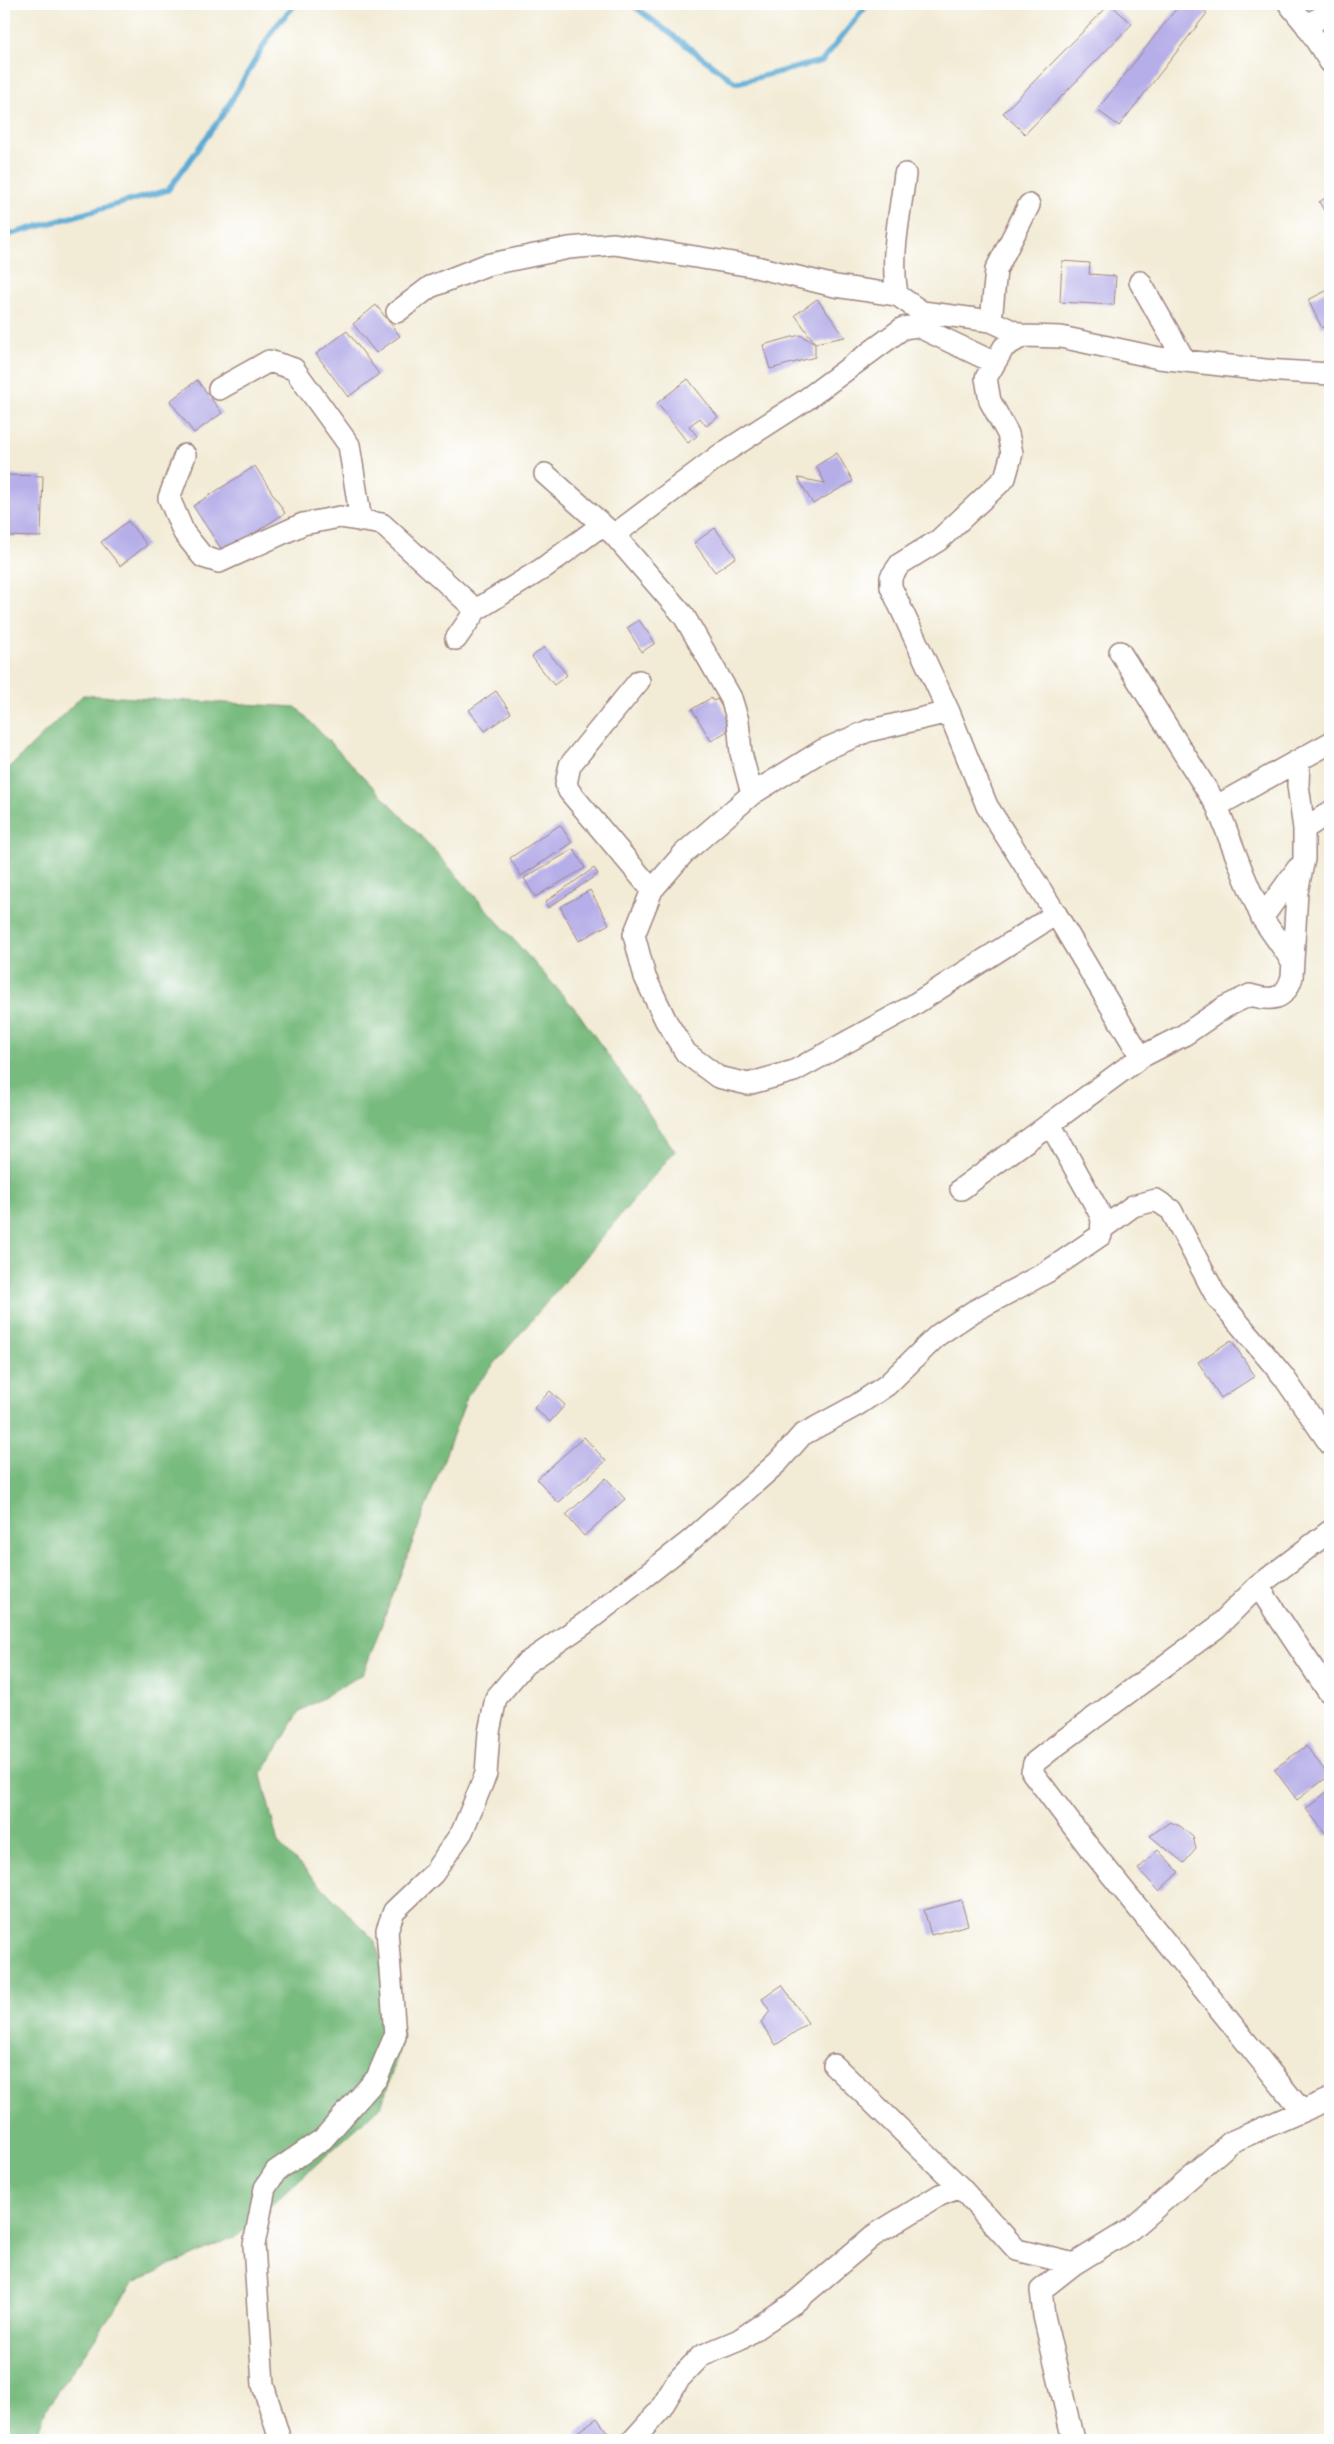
<svg xmlns="http://www.w3.org/2000/svg" width="1334" height="2444" font-family="'IM FELL Double Pica',serif">
<style>
.forest{fill:#78bb7e;stroke:#616d54}
.lines{fill:none;stroke-linecap:round;stroke-linejoin:round}
.stream{stroke:#59a9d3;stroke-width:5.5}
.building{fill:#b6aee8}
.minor-casing{stroke:#9e8580;stroke-width:24}
.minor{stroke:#fff;stroke-width:21}
</style>
<rect width="100%" height="100%" fill="#fff"/>
<filter id="ink" filterUnits="userSpaceOnUse"><feTurbulence type="fractalNoise" baseFrequency=".02" numOctaves="2"/><feDisplacementMap in="SourceGraphic" scale="10" xChannelSelector="R" yChannelSelector="G"/><feConvolveMatrix kernelMatrix="1 2 1 2 8 2 1 2 1" color-interpolation-filters="sRGB"/></filter>
<filter id="wash" filterUnits="userSpaceOnUse"><feTurbulence type="fractalNoise" baseFrequency=".0096" numOctaves="4" result="noise"/><feDisplacementMap in="SourceGraphic" scale="20" xChannelSelector="R" yChannelSelector="G"/><feGaussianBlur stdDeviation="1.12" result="paint"/><feColorMatrix in="noise" values="0 0 0 0 0 0 0 0 0 0 0 0 0 0 0 0 0 1.4 0 .05"/><feComposite in="paint" operator="in"/></filter>
<g filter="url(#wash)">
<rect width="100%" height="100%" fill="#f2ebd5"/>
<path class="forest" d="M83,695L296,707L433,849L577,1011L675,1151L468,1395L363,1674L300,1711L261,1775L278,1843L375,1941L403,2037L382,2105L238,2235L134,2282L46,2409L35,2440H4V773Z"/>
<g class="lines">
<path class="stream" d="M631,4L736,83L822,61L868,4
M4,236L168,190L224,113L274,28L296,4"/>
</g>
<g id="blocks">
<path class="building" d="M1110,4L1132,24L1025,134L1003,113Z
M1180,4H1195L1207,13L1119,126L1097,110Z
M1330,195V220L1319,202Z
M1062,261L1090,263L1089,274L1116,276L1114,305L1060,302Z
M1330,289V323L1322,328L1308,300Z
M817,299L845,337L815,343L795,315Z
M376,305L400,336L376,353L353,324Z
M347,331L379,374L348,397L316,354Z
M800,335L815,343V357L770,369L763,345Z
M688,379L718,417L706,426L700,418L689,426L697,436L688,443L657,403Z
M197,380L222,413L194,433L170,401Z
M837,453L853,481L813,504L798,478L825,483L816,466Z
M255,466L285,513L224,553L193,506Z
M4,475L43,476L41,537L4,536Z
M128,521L147,545L120,566L101,542Z
M715,528L736,557L715,572L694,543Z
M639,620L655,643L642,652L627,628Z
M544,647L567,675L554,685L532,657Z
M496,691L511,713L485,731L469,710Z
M711,698L713,701L717,699L734,727L711,741L692,709Z
M560,825L572,843L521,876L510,858Z
M574,849L585,868L535,897L524,878Z
M594,868L598,874L548,908L545,902Z
M590,890L609,924L579,941L560,907Z
M1231,1340L1255,1376L1221,1398L1198,1362Z
M550,1391L565,1405L550,1422L534,1408Z
M584,1437L606,1461L558,1503L537,1479Z
M606,1478L625,1499L584,1536L566,1515Z
M1306,1746L1329,1776L1297,1800L1274,1769Z
M1330,1789V1832L1327,1835L1306,1809Z
M1170,1822L1180,1826L1193,1837L1196,1849L1184,1863L1150,1836Z
M1158,1850L1179,1872L1159,1891L1138,1869Z
M961,1900L968,1925L931,1935L924,1910Z
M782,1985L808,2023L776,2045L761,2023L770,2011L762,1999Z
M597,2418L613,2440H581L576,2433Z"/>
</g>
</g>
<g filter="url(#ink)">
<use href="#blocks" fill-opacity="0" stroke="#9e8580" stroke-width="1"/>
<g class="lines">
<defs>
<path id="minor" d="M1289,4L1306,25L1330,62
M1306,25L1330,13
M1140,282L1185,361
M897,295C890,253 900,216 905,174
M397,312L430,287L486,265L569,248L614,244L752,266L835,286L897,295L922,312L991,321L1023,336
M991,321L996,270L1029,205
M219,389L269,361L294,369L349,445L361,521
M185,455L169,498L184,533L203,557L219,562L303,524L340,517L382,524L476,610
M545,474L614,535L684,616L731,698L738,721L741,753L752,794
M614,535L720,455L804,401L903,328L917,326L993,362
M456,639L476,610L542,569L602,525
M1120,652L1217,806L1244,876L1262,918L1292,961
M639,681L570,765L566,784L569,791L652,890
M949,712L868,731L823,750L752,794L684,853L652,890L634,935L645,977L666,1021L686,1053L718,1077L748,1084L794,1071L907,1009L1056,914
M1217,806L1299,760
M1304,829L1330,812
M1262,918L1298,868
M1141,1057L1056,914L987,806L949,712L891,587V577L900,564L939,540L1005,478L1012,453L1008,434L990,401L986,378L1004,347L1023,336L1061,337L1159,358L1265,370L1330,374
M961,1189L1141,1057L1184,1035L1225,1007L1250,995C1271,1001 1285,1001 1292,977L1297,892L1304,859V829L1298,785L1299,760L1330,743
M1103,1228L1133,1206L1156,1200L1171,1210L1216,1296L1283,1376L1330,1444
M1258,1586L1328,1691
M834,2065L960,2187L1017,2250L1074,2264
M1301,2110L1088,1846L1032,1772L1034,1763L1053,1748L1216,1628L1258,1586L1330,1531
M280,2440L263,2385L254,2245L265,2188L276,2171L323,2139L377,2078L395,2036L387,1930L394,1911L433,1874L462,1832L486,1774L489,1732L496,1698L525,1664L584,1624L690,1541L778,1462L802,1435L857,1405L887,1385L938,1335L974,1311L1047,1272L1101,1235L1102,1219L1098,1210L1050,1124
M633,2440L660,2410L678,2380L701,2356L739,2340L795,2302L873,2236L940,2195L960,2187
M1073,2440L1044,2316L1041,2290L1074,2264L1131,2229L1231,2142L1330,2099"/>
</defs>
<use href="#minor" class="minor-casing"/>
<use href="#minor" class="minor"/>
</g>
</g>
<rect width="1334" height="2444" fill="none" stroke="#fff" stroke-width="20"/>
</svg>
